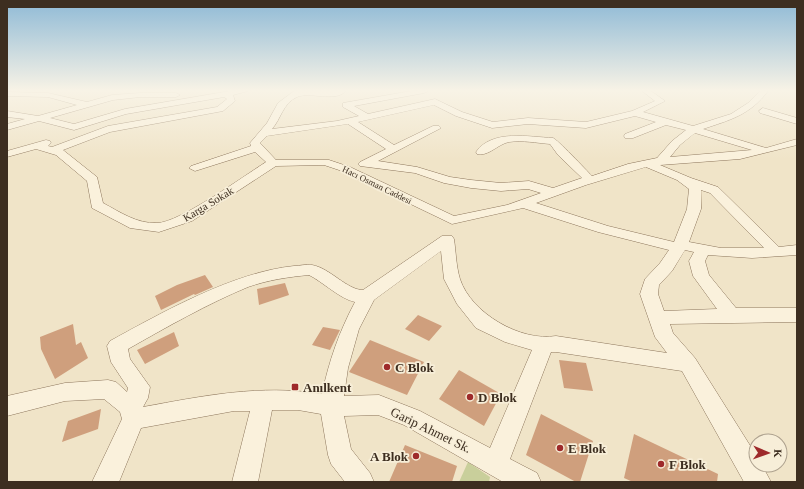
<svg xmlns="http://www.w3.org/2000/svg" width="804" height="489" font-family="'Times New Roman',serif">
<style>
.green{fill:#c9cf9b}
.building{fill:#cf9f7d}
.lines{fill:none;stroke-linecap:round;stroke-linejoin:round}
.minor-casing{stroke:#8d765c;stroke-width:1}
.minor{fill:#faf1dc;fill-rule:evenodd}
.poi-dot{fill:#9e2a2b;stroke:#f7eed8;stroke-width:1.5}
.labels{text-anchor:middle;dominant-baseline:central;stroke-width:3.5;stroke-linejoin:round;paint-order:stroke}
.far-street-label{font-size:9px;fill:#3d2e20;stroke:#f7eed8}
.street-label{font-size:11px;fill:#3d2e20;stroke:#f7eed8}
.near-poi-label{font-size:13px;font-weight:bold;fill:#3d2e20;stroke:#f7eed8;text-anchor:start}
.near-street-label{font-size:13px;fill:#3d2e20;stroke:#f7eed8}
</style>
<rect width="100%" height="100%" fill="#f0e4c8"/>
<path class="green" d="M468,462L490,477L489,482H459Z"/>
<path class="building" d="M205,275L213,287L195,295L194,294L161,310L155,296L177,285Z
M285,283L289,295L259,305L257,289Z
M418,315L442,326L429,341L405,329Z
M73,324L76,345L81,342L88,358L55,379L41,349L40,337Z
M323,327L340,330L330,350L312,345Z
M174,332L179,346L145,364L137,350Z
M370,340L424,362L407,395L349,372Z
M559,360L586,363L593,391L564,388Z
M459,370L501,394L484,426L439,399Z
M101,409L98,429L62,442L68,421Z
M541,414L593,441L580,482H576L526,455Z
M634,434L718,474L717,482H633L624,478Z
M405,445L457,466L452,482H389Z"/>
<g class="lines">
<defs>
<path id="minor" d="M230,91H248L233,95L235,101L223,111L110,132L63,150L97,177L103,203C120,212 137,224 157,223C179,223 244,176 266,162L255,152L195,171L189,168L191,166L251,146L250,143L267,123L278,103L294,91H346C334,103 311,91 297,97C283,103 281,119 272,129L337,121L359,116L343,107V103L411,91H428L424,93L354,106L368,114L435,99L462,112L493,122L528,118L586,122L632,111L655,101L642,91H651L665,101L643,112L693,126L731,114L748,103L760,91H768C750,115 730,120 703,129L766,148L797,139V145L740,159L660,165L691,178L718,187L779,247L797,245V255L752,258L708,255L705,261L709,275L736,308H797V322L670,324L673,333L695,358L756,455V465H762L771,482H744L682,371L556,352H551L510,459L537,473L541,482H503L404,425L378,415L344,416L351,449L370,473L374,482H345L331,464L328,455L321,414L298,410H272L258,482H232L250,411H234L141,428L119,482H92L122,419L120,412L104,399L65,401L7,416V396L65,383L108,380L116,382L127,392L128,388L111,362L107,346L110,341C163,312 234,272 294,266C299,266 306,264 312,265C330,268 347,290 363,290L442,236H452L454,239C456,252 456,266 460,279C471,313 521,342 556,336L667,353L655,337L640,294L645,279L660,263L669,250L598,232L523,208L452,224L342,171L324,165L276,166L192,221L159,232L130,228L92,208L87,181L56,155L36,149L7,157V151L46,140L50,141L51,143L48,146L52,147L108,126L217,107L227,99L224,97L126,114L74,130L39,121L7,130V124L25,119L7,117V111L38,116L77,105L48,97L7,96V92L48,93L87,102L112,95L140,93H176L180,95L176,97H140L113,100L50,118L74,124L125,109ZM434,105L456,116L492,128L528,124L586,128L635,116L656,122L625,134L624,136L625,138H633L666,125L686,130L672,141L657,158L628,164L592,176C586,170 557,139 553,138C529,137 492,129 476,152L477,154C488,157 498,144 509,142C522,140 537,143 550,144L558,155L582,178L553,188L529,181L501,183L471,180L450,177L417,167L378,161L441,128L439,126H433L394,145L358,122ZM348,124L386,149L360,162L358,164L360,166L415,173L444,183L471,188L501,191L528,189L541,193L507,205L454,216L350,167L329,160H276L260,143L267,136ZM695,133L752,150L670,157L680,145ZM646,167L677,180L689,189L687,209L674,242L608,226L536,203L586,185ZM701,190L710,193L764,248H721L689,242L701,209ZM685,250L694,252L689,261L693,276L717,309L664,311L658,294L659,285L672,271ZM441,251L444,279L457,304L476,328L505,342L532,350L490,448L420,411L379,395L344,396L348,368L359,329L374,300ZM309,275C323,282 340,299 355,302C339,332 329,361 322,394C261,384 203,396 143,407L148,398L150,387L130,359L128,349C165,328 209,303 248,287C268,280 288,277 309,275Z
M763,108L797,118V124L760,113L759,111Z"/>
</defs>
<use href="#minor" class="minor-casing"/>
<use href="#minor" class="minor"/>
</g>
<linearGradient id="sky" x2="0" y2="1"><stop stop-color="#8fbad6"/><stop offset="0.57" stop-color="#f8f3e6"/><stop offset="1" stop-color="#f8f3e6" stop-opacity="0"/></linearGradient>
<rect width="804" height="159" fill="url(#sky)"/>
<g class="poi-dot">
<circle cx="387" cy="367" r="4"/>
<rect x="291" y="383" width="8" height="8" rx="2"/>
<circle cx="470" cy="397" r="4"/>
<circle cx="560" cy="448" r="4"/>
<circle cx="416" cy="456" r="4"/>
<circle cx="661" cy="464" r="4"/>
</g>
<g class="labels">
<g class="far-street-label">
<text transform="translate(377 185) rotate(26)">Hacı Osman Caddesi</text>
</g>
<g class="street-label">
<text transform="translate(208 204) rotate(-31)">Karga Sokak</text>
</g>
<g class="near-poi-label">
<text x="395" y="367">C Blok</text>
<text x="303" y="387">Anılkent</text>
<text x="478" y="397">D Blok</text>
<text x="568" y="448">E Blok</text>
<text x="408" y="456" text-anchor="end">A Blok</text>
<text x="669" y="464">F Blok</text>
</g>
<g class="near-street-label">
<text transform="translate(431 430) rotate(26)">Garip Ahmet Sk.</text>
</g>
</g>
<rect width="804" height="489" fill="none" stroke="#3d2e20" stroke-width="16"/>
<g transform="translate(768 453) rotate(92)"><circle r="19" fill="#f7eed8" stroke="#ada18e"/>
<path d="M0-3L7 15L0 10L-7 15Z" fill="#9e2a2b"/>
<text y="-6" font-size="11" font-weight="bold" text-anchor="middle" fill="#3d2e20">K</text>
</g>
</svg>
